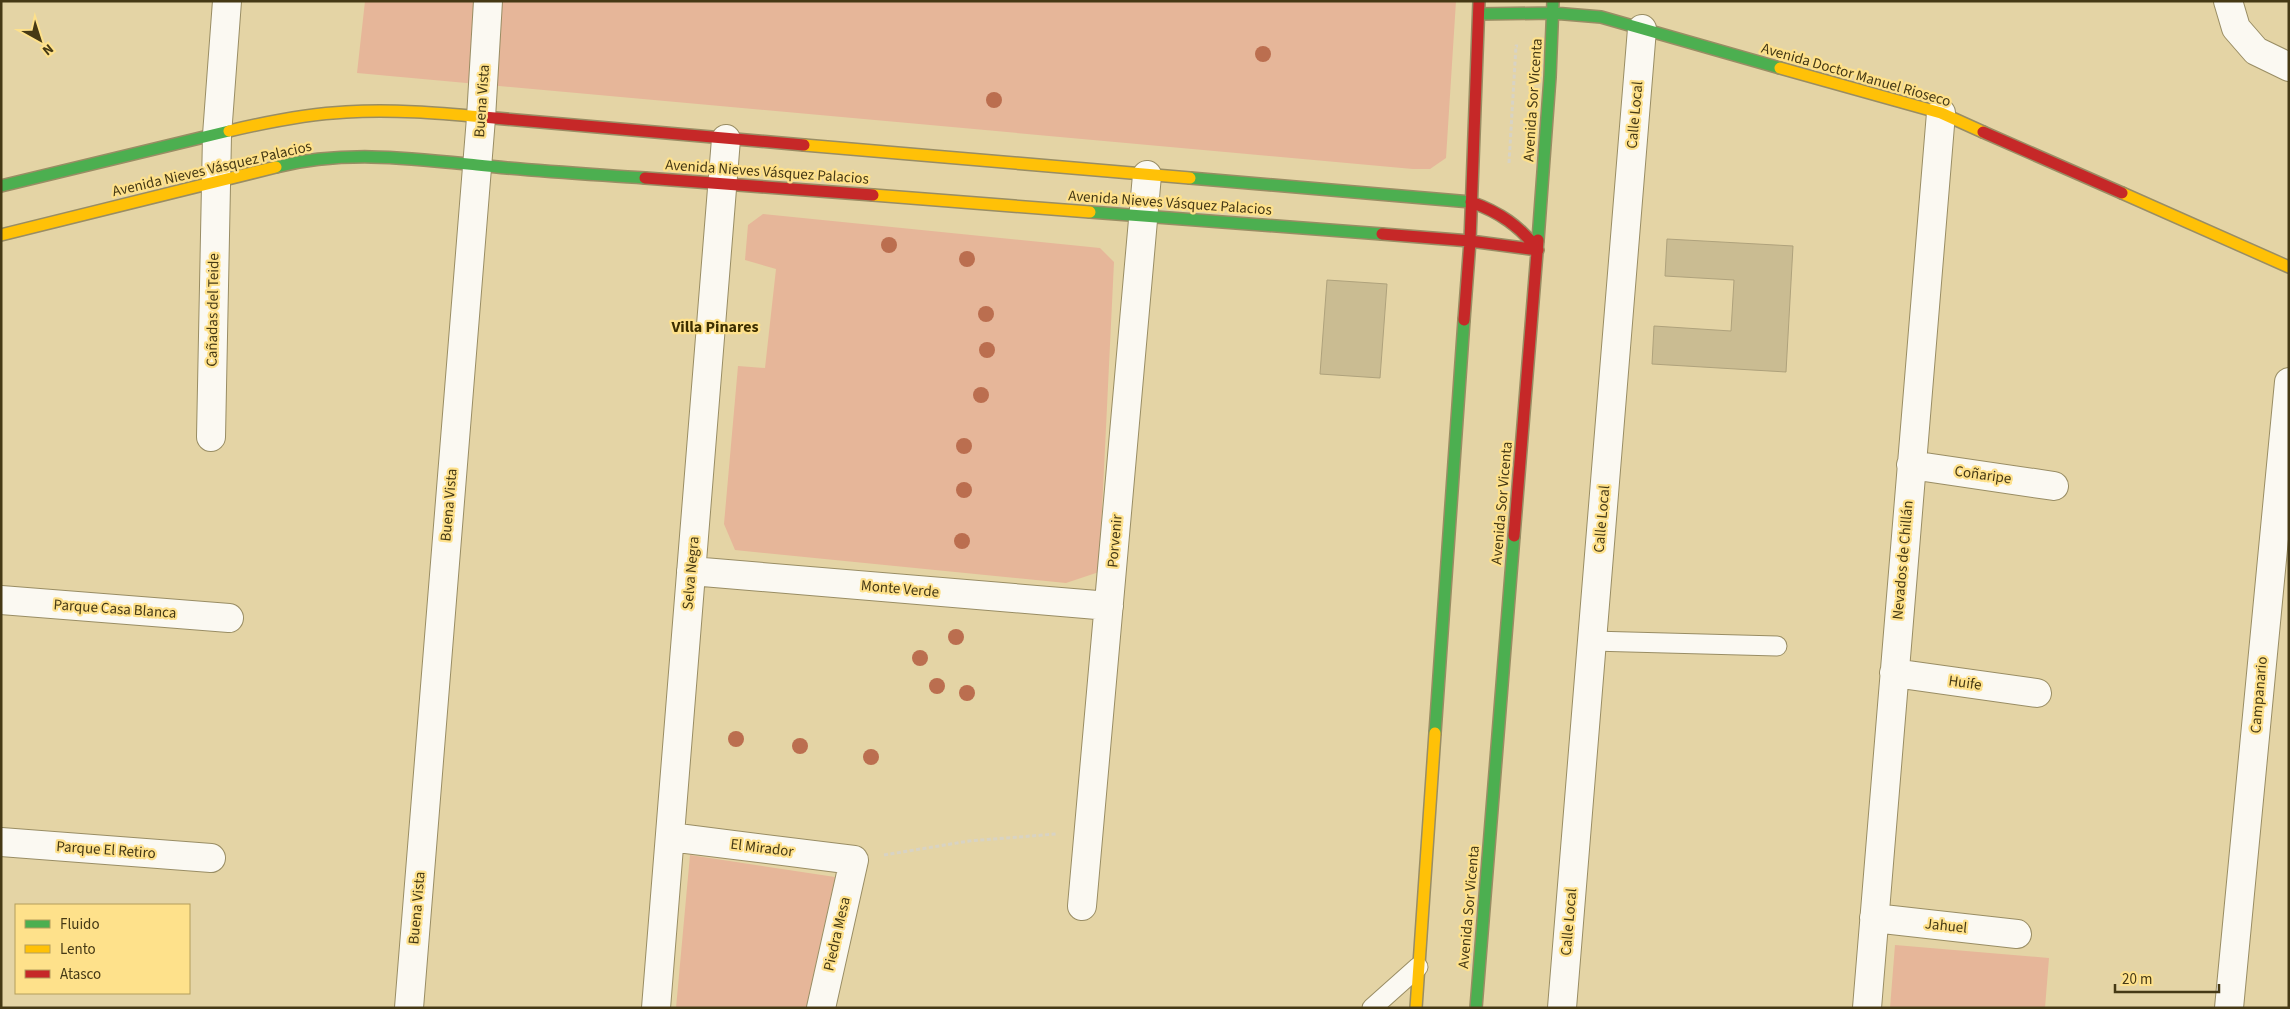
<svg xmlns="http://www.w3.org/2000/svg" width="2290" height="1009" font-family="'Source Sans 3',sans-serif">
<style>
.green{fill:#e6b699}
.building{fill:#cabc92;stroke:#afa27c}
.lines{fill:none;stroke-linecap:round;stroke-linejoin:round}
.lane-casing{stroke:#998d64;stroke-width:21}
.street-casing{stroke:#998d64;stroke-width:30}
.fast-casing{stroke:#998d64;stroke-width:14}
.slow-casing{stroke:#998d64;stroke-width:14}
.jam-casing{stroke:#998d64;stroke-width:14}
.path{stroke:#d8d3c4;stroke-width:3;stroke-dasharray:4 2.5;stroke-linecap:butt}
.lane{stroke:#fbf9f2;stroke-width:19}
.street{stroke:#fbf9f2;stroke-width:28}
.fast{stroke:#4caf50;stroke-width:11}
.slow{stroke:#ffc107;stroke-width:11}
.jam{stroke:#c62828;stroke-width:11}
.tree{fill:#bb6e4f}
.labels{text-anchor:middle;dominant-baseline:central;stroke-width:4.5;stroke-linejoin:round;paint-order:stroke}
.street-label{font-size:15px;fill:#453915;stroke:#fee18b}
.neighbourhood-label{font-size:16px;font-weight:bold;fill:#3c2e00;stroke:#fee18b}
</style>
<rect width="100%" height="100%" fill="#e4d4a5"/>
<path class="green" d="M365,1H1456L1446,158L1430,169H1413L357,73Z
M763,214L1100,248L1114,262L1099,572L1066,583L735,550L724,524L738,366L765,368L776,269L745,260L748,225Z
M690,855L835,877L806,1008H676Z
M1895,945L2049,958L2045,1008H1890Z"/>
<path class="building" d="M1667,239L1793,246L1786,372L1652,364L1654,326L1731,331L1734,280L1665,276Z
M1327,280L1387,284L1380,378L1320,374Z"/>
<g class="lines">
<defs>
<path id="lane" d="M1592,641L1777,646
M1372,1008L1418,967"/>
<path id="street" d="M2228,1L2236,28L2256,51L2289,67
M211,437L217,135L227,1
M1911,465L2054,486
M691,571L1109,606
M1,600L229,618
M1894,673L2037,693
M670,837L854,860L821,1008
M1,842L211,858
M1082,906L1147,175
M1874,918L2017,934
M409,1008L481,118L488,1
M656,1008L726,139
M1562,1008L1642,29
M1867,1008L1941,113
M2229,1008L2289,382"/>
<path id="fast" d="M1479,14L1553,13L1601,17L1780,68
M276,167C343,150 409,158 477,165C533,171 589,174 645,178
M1190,178L1471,202
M1,186L229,131
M1090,212L1382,234
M1538,240L1550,77L1553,1
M1435,733L1464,320
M1476,1008L1514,536"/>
<path id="slow" d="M1780,68L1941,113L1983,132
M229,131C267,122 307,114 346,112C392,109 438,113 483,117
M804,145L1190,178
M2122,193L2289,267
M873,195L1090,212
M1,235L276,167
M1416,1008L1435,733"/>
<path id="jam" d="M483,117L804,145
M1983,132L2122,193
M645,178L873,195
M1471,202C1499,212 1520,226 1538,250
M1382,234L1470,241L1538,250
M1464,320L1470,241L1479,1
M1514,536L1538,240"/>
</defs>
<use href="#lane" class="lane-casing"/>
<use href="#street" class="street-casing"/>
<use href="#fast" class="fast-casing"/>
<use href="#slow" class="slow-casing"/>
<use href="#jam" class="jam-casing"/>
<path class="path" d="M1509,163L1516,46H1518
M884,855L969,841L1056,834"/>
<use href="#lane" class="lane"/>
<use href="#street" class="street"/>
<use href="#fast" class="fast"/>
<use href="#slow" class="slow"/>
<use href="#jam" class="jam"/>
</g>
<g class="tree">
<circle cx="1263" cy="54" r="8"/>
<circle cx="994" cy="100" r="8"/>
<circle cx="889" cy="245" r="8"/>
<circle cx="967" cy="259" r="8"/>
<circle cx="986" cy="314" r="8"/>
<circle cx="987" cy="350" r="8"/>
<circle cx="981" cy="395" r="8"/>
<circle cx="964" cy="446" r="8"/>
<circle cx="964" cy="490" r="8"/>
<circle cx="962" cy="541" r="8"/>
<circle cx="956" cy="637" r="8"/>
<circle cx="920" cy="658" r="8"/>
<circle cx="937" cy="686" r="8"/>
<circle cx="967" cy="693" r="8"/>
<circle cx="736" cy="739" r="8"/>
<circle cx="800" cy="746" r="8"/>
<circle cx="871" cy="757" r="8"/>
</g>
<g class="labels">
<g class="street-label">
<text transform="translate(1856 75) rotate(16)">Avenida Doctor Manuel Rioseco</text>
<text transform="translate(1533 100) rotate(-86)">Avenida Sor Vicenta</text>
<text transform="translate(482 101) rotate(-86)">Buena Vista</text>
<text transform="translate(1635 115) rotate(-85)">Calle Local</text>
<text transform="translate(212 169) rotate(-13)">Avenida Nieves Vásquez Palacios</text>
<text transform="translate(767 172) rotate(4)">Avenida Nieves Vásquez Palacios</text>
<text transform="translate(1170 203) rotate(4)">Avenida Nieves Vásquez Palacios</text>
<text transform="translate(213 310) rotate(-89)">Cañadas del Teide</text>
<text transform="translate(1983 475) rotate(8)">Coñaripe</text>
<text transform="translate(1502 503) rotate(-85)">Avenida Sor Vicenta</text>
<text transform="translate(449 505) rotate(-85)">Buena Vista</text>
<text transform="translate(1602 519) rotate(-85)">Calle Local</text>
<text transform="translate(1115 541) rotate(-85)">Porvenir</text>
<text transform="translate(1903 560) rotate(-85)">Nevados de Chillán</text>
<text transform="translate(691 573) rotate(-85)">Selva Negra</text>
<text transform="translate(900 589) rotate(5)">Monte Verde</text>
<text transform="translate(115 609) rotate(4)">Parque Casa Blanca</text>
<text transform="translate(1965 683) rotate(8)">Huife</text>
<text transform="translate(2259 695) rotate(-85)">Campanario</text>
<text transform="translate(762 848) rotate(7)">El Mirador</text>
<text transform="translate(106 850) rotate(4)">Parque El Retiro</text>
<text transform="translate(1469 907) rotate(-85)">Avenida Sor Vicenta</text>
<text transform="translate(417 908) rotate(-85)">Buena Vista</text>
<text transform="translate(1569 922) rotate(-85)">Calle Local</text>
<text transform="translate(1946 926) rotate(6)">Jahuel</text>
<text transform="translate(837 934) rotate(-77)">Piedra Mesa</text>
</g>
<g class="neighbourhood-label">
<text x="715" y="327">Villa Pinares</text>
</g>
</g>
<rect width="2290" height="1009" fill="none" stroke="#453915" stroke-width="5"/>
<rect x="15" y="904" width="175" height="90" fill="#fee18b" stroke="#b49e5c"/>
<rect x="25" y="920" width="25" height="8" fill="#4caf50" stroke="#b49e5c"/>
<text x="60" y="929" font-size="15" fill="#453915">Fluido</text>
<rect x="25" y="945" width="25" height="8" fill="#ffc107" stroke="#b49e5c"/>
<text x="60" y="954" font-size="15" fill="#453915">Lento</text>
<rect x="25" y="970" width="25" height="8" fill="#c62828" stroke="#b49e5c"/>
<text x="60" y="979" font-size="15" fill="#453915">Atasco</text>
<g transform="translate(40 40) rotate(141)" stroke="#fee18b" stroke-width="4" paint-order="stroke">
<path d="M0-4L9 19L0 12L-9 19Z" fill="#453915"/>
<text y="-8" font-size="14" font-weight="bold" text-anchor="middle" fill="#453915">N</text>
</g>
<path d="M2115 984v8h104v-8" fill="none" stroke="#453915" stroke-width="2.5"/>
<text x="2122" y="984" font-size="15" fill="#453915" stroke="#fee18b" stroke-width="4" paint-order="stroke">20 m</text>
</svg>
